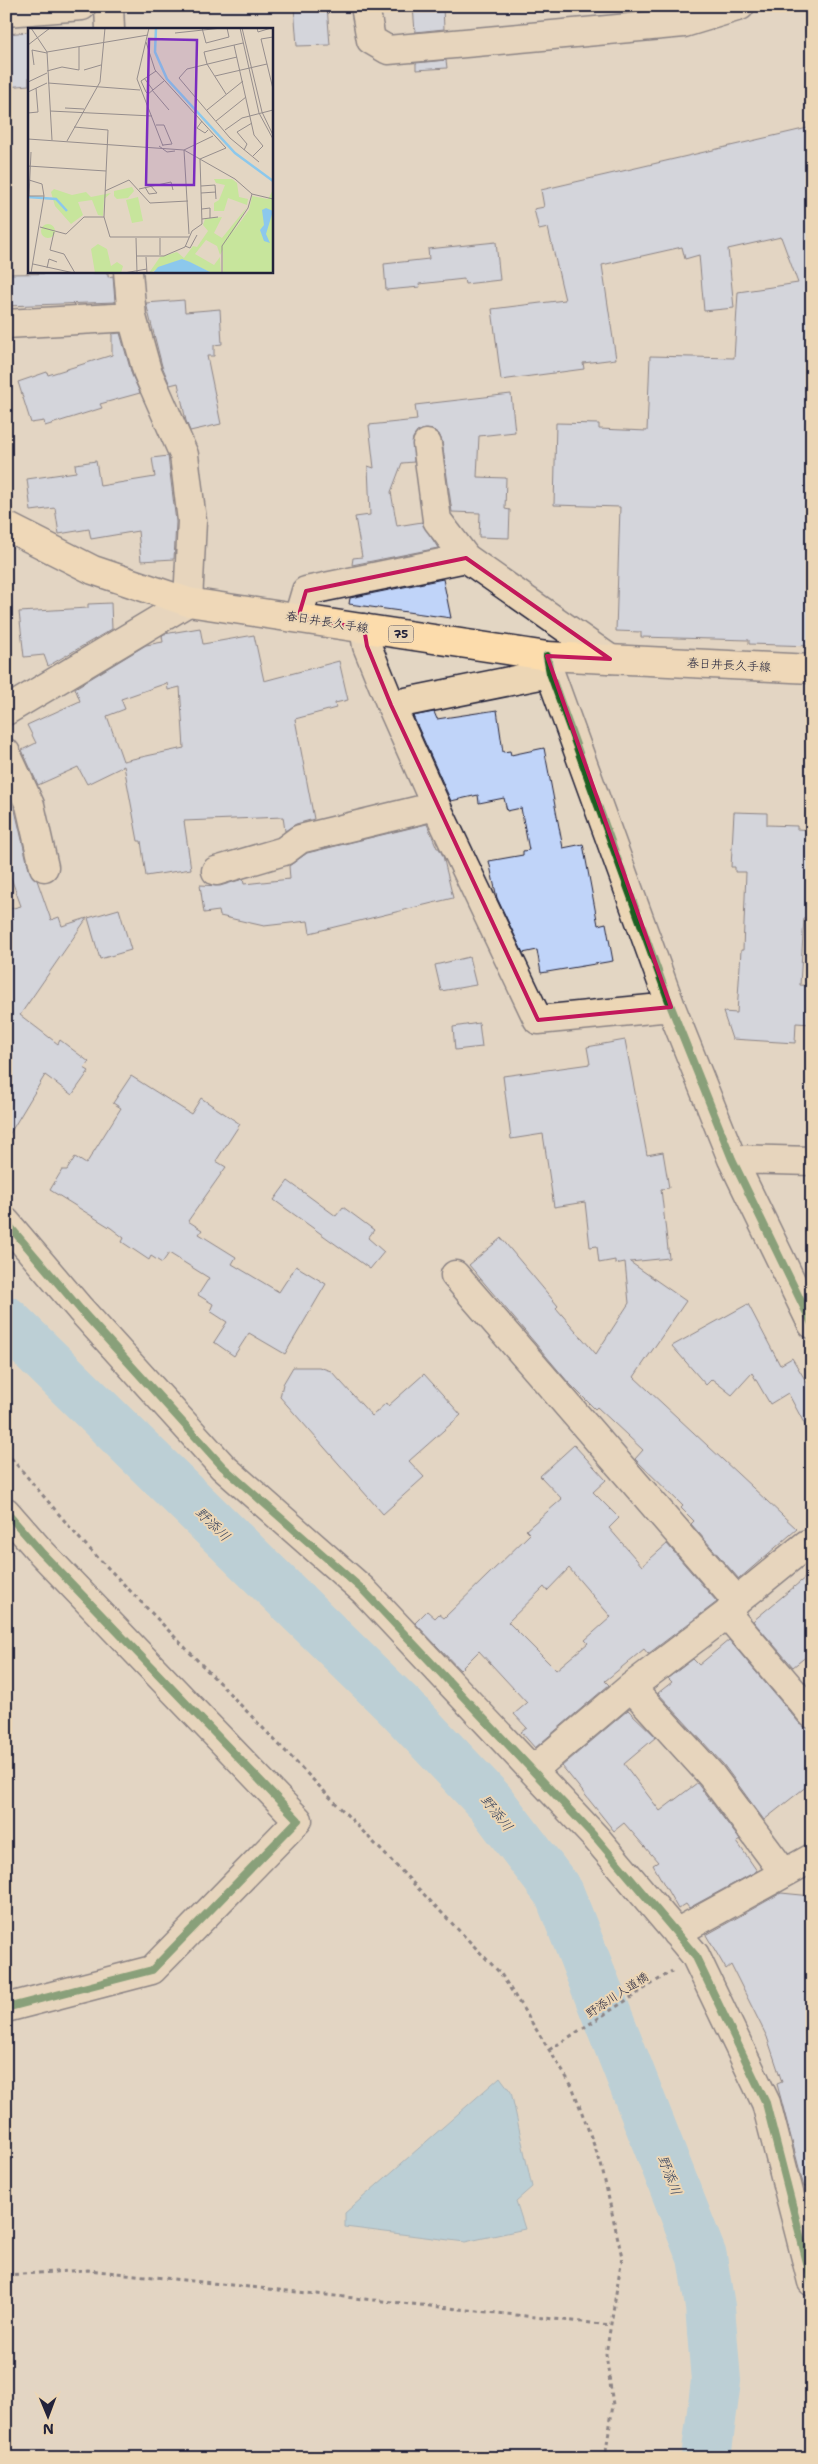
<svg xmlns="http://www.w3.org/2000/svg" width="818" height="2464" font-family="'Shantell Sans','Klee One',sans-serif">
<style>
.water{fill:#8cc8ec;stroke:#6286a5}
.lines{fill:none;stroke-linecap:round;stroke-linejoin:round}
.river{stroke:#8cc8ec;stroke-width:50}
.building{fill:#c0d4f9;stroke:#22223b;fill-rule:evenodd}
.minor-casing{stroke:#22223b;stroke-width:31}
.major-casing{stroke:#22223b;stroke-width:31}
.path{stroke:#22223b;stroke-width:3;stroke-dasharray:4 4;stroke-linecap:butt}
.minor{stroke:#ecd6b5;stroke-width:28}
.major{stroke:#fcdcac;stroke-width:28}
.cycleway-casing{stroke:#ecd6b5;stroke-width:11}
.cycleway{stroke:#1b5e20;stroke-width:8}
.marked{fill:none;stroke:#c2185b;stroke-width:4;stroke-linejoin:round}
.labels{text-anchor:middle;dominant-baseline:central;stroke-width:4;stroke-linejoin:round;paint-order:stroke}
.shield{fill:#ecd6b5;stroke:#5f5860;stroke-width:1}
.shield-label{font-size:11px;font-weight:bold;fill:#22223b}
.street-label{font-size:12px;fill:#22223b;stroke:#ecd6b5}
.water-label{font-size:14px;font-style:italic;fill:#37435e;stroke:#ecd6b5}
.inset-river{fill:none;stroke:#8cc8ec;stroke-width:2.5}
.inset-road{fill:none;stroke:#968e8d;stroke-width:1}
.view{fill:#7b2cbf;fill-opacity:0.15;stroke:#7b2cbf;stroke-width:2.5}
.inset-edge{fill:none;stroke:#22223b;stroke-width:2.5}
</style>
<rect width="100%" height="100%" fill="#e3d6c3"/>
<filter id="ink" filterUnits="userSpaceOnUse"><feTurbulence type="fractalNoise" baseFrequency=".02" numOctaves="2"/><feDisplacementMap in="SourceGraphic" scale="10" xChannelSelector="R" yChannelSelector="G"/><feConvolveMatrix kernelMatrix="1 2 1 2 8 2 1 2 1" color-interpolation-filters="sRGB"/></filter>
<g filter="url(#ink)">
<path class="water" d="M500,2077L511,2092L532,2187L516,2201L525,2229L465,2242L345,2227V2213Z"/>
<g class="lines">
<path class="river" d="M6,1321L401,1708L490,1802L559,1893L702,2257L710,2307L716,2381L706,2458"/>
</g>
<path class="building" d="M294,6H327L330,45L297,46Z
M413,6H443L444,29L415,32Z
M29,32V85L6,87V34Z
M446,60L447,68L416,70V63Z
M812,127V646L749,644V640L641,637V632L616,631L620,507L554,505L556,423L599,424V429L647,431L650,356L734,358L738,292L798,283L781,237L728,249L734,308L704,311L699,255L685,259L682,247L602,265L616,359L583,363L584,369L501,380L492,309L565,300L548,228L539,230L534,209L544,207L541,190Z
M496,242L500,280L465,284L464,279L419,284L420,287L386,290L384,264L429,259L428,249Z
M92,273H108V277L113,276L115,302L6,306V274Z
M184,300L185,312L220,309L222,344L214,345V356H207L221,424L190,431L186,421L178,383L170,385L162,366L146,303Z
M120,333L132,375L140,393L100,404L102,408L45,426L44,421L31,423L18,382L47,372L48,375L112,355V334Z
M511,394L515,432L479,436L477,477L506,478L505,509L510,510L509,538L479,537L480,513L452,512L442,441L439,434L433,430L424,429L417,432L413,438L414,462L402,463L391,492L397,526L422,522L438,548L352,565L353,558L362,557L355,517L370,515L368,466L374,468L369,425L417,420L415,405Z
M168,456L176,522L174,559L141,561L138,531L91,539L89,529L59,534L55,508L31,511L27,479L76,472L75,464L96,461L100,486L155,477L152,458Z
M443,579L451,618L349,604L350,598Z
M111,603L112,629L48,666L44,655L24,657L19,612L88,608V604Z
M200,628L203,644L254,635L264,681L339,661L348,700L335,703L336,708L295,719L314,819L296,824L285,831L283,817L184,821L191,869L146,876L141,841H138L124,766L87,784L78,767L38,785L22,750L36,743L27,725L80,701L75,688L146,645L163,642L162,636L164,634ZM167,683L168,690L180,687L184,748L123,761L107,716L125,709L121,699Z
M497,710L503,752L510,751L511,755L544,748L563,848L583,844L598,925L606,923L613,961L541,973L537,950L523,953L497,898L489,861L523,855V851L529,850L521,808L507,811L504,798L479,803L478,795L451,801L413,716L434,712L437,719Z
M6,791L15,810L29,870L37,880L51,920L59,917L62,926L87,918L20,1015L58,1044L60,1040L89,1062L84,1068L89,1071L72,1095L45,1075L6,1140V910L21,906L6,864Z
M734,812L767,813V825L797,826V829L812,830L811,918H804L800,985L812,986V1024L796,1023L795,1043L732,1039L723,1012L737,1013L741,950H743L746,872H735V867H731Z
M427,824L437,848H439L443,856L453,898L310,933L308,921L264,926L220,916L219,911L204,913L200,885L220,886L243,879L244,884L290,879L289,866L307,853Z
M119,909L131,950L100,959L88,918Z
M469,957L476,985L441,991L435,965Z
M479,1023L482,1047L455,1050L453,1027Z
M625,1040L647,1155L663,1152L669,1188L661,1189L669,1258L630,1262L686,1301L634,1377L797,1529L739,1579L691,1524L694,1521L681,1508L683,1506L635,1459L643,1450L597,1407L595,1409L568,1382L469,1265L501,1238L558,1306L556,1308L596,1354L629,1303L625,1262L615,1264V1260L599,1263L597,1246L590,1247L585,1202L554,1207L543,1134L511,1139L503,1076L590,1064L587,1047Z
M131,1076L191,1114L201,1098L240,1124L216,1161L226,1167L188,1221L202,1230L199,1234L236,1257L232,1264L279,1292L296,1266L326,1284L285,1354L249,1333L234,1356L214,1342L227,1322L210,1311L213,1304L198,1295L209,1278L169,1253L162,1263L151,1256L149,1260L122,1242L124,1238L111,1228L50,1190L62,1170H67L75,1157L86,1164L121,1108L113,1103Z
M288,1181L336,1216L343,1207L374,1230L368,1238L384,1252L370,1269L274,1200Z
M748,1304L780,1365L792,1358L812,1391V1438L788,1393L770,1404L752,1373L732,1395L712,1379L706,1385L672,1346Z
M293,1367H319L331,1371L372,1416L386,1403L388,1406L424,1374L461,1415L409,1461L424,1477L383,1514L280,1397L283,1384Z
M574,1445L606,1480L593,1492L619,1518L609,1528L642,1566L667,1544L717,1602L648,1654L644,1649L605,1681L609,1685L535,1748L521,1732L527,1728L514,1714L527,1703L479,1651L460,1670L415,1623L427,1611L435,1618L439,1614L444,1618L530,1534L526,1530L562,1499L540,1476ZM569,1568L611,1617L585,1640L588,1643L556,1670L508,1622L544,1587L547,1591Z
M812,1572V1652L793,1667L753,1621Z
M729,1640L800,1724L812,1730V1782L764,1820L723,1764L658,1693L672,1682L668,1678L693,1659L699,1665Z
M628,1710L656,1737L624,1764L660,1811L697,1783L740,1840L737,1842L757,1871L689,1908L686,1904L678,1909L653,1865L658,1862L624,1823L614,1831L562,1766Z
M781,1893L812,1896V1976L808,2034L812,2033V2186L804,2187L777,2084L782,2082L767,2037L731,1965L726,1969L706,1935Z"/>
<g class="lines">
<defs>
<path id="minor" d="M109,6L110,29
M365,6L371,40L388,50L684,23L740,6
M6,12L82,6
M6,324L132,317
M427,444L437,520L466,558
M298,618L306,591L466,558L610,659
M364,628L367,646L391,705
M547,656L550,673L671,1007L732,1159L812,1324
M550,673L391,705L436,806L538,1020L671,1007
M6,711L188,602L192,521L184,455L147,371L132,317L128,271
M6,753L30,805L44,867
M216,871L284,851L300,839L436,806
M732,1159L812,1161
M6,1222L80,1309L223,1467L363,1590L597,1839L695,1955L766,2103L812,2282
M455,1275L737,1601
M6,1512L41,1552L298,1820L152,1970L6,2008
M727,1614L812,1714
M631,1687L711,1775L784,1873
M533,1770L631,1687L727,1614L737,1601L807,1544L812,1548
M676,1933L812,1858"/>
<path id="major" d="M6,526L93,570L188,602L547,656L812,669"/>
</defs>
<use href="#minor" class="minor-casing"/>
<use href="#major" class="major-casing"/>
<path class="path" d="M6,1452L80,1539L501,1974L572,2086L601,2164L622,2257L606,2354L613,2405L605,2458
M549,2050L672,1971
M6,2275L88,2270L611,2325"/>
<use href="#minor" class="minor"/>
<use href="#major" class="major"/>
<defs>
<path id="cycleway" d="M547,656L550,673L671,1007L732,1159L812,1324
M6,1222L80,1309L223,1467L363,1590L597,1839L695,1955L766,2103L812,2282
M6,1512L41,1552L298,1820L152,1970L6,2008"/>
</defs>
<use href="#cycleway" class="cycleway-casing"/>
<use href="#cycleway" class="cycleway"/>
</g>
</g>
<path d="M0 0H818V2464H0ZM466,558L610,659L547,656L671,1007L538,1020L391,705L367,646L364,628L298,618L306,591Z" fill="#e3d6c3" fill-opacity=".55" fill-rule="evenodd"/>
<path class="marked" d="M466,558L610,659L547,656L671,1007L538,1020L391,705L367,646L364,628L298,618L306,591Z"/>
<g class="labels">
<rect class="shield" x="388.5" y="625.5" width="25" height="17" rx="4"/>
<g class="shield-label">
<text x="401" y="634">75</text>
</g>
<g class="street-label">
<text transform="translate(327 622) rotate(9)">春日井長久手線</text>
<text transform="translate(729 665) rotate(3)">春日井長久手線</text>
<text transform="translate(617 1995) rotate(-33)">野添川人道橋</text>
</g>
<g class="water-label">
<text transform="translate(213 1524) rotate(44)">野添川</text>
<text transform="translate(497 1813) rotate(51)">野添川</text>
<text transform="translate(670 2175) rotate(69)">野添川</text>
</g>
</g>
<g transform="translate(28 28)">
<rect width="245" height="245" fill="#e3d6c3"/>
<path d="M186,151H204L209,155L211,169L220,171L219,177L200,170L196,183H186V175L191,172L197,157L188,155ZM104,159L106,163L100,170L89,171L86,168V163ZM26,161L44,167L58,164L63,169L83,165L76,171L75,188L70,187L64,172L50,174L55,187L43,196L27,178L23,164ZM245,162V245H195V218L221,182L224,168L240,171ZM110,169L115,193L104,195L98,172ZM219,179L192,227L189,218L178,212L167,226L186,237L192,229L193,245H184L154,231L121,245L132,229L149,224L156,230L165,218L169,219L180,203L175,197L177,191L194,189L186,205L194,210ZM13 203a7 7 0 1 1 14 0a7 7 0 1 1-14 0ZM70,216L79,221L83,238L89,234L95,238L93,245H67L63,221Z" fill="#c7e59c"/>
<path d="M238,180L245,183L238,206L242,215L236,213L232,202L236,197L234,182ZM154,231L162,234L184,245H125L130,239Z" fill="#8cc8ec"/>
<path class="inset-river" d="M128,0L127,24L139,51L207,125L245,153M0,169L28,171L39,183"/>
<path class="inset-road" d="M3,0L19,24L24,112M121,0L109,51L135,118M174,0L178,15L201,9L199,0M212,0L231,85L245,111M214,0L234,84L245,107M229,0L230,4L243,0M147,5L194,0M245,9L233,11L245,61M0,17L22,0M206,17L226,107L235,118L225,128M19,24L120,7M209,29L159,41L151,50L202,110L231,134M6,37L4,22L19,25M56,42L73,37M19,43L34,39L51,42V19M128,43L113,53L118,64L120,66L136,53M187,48L239,36M116,50L125,62M0,54L19,45M20,55L112,62M124,62L141,82M0,64L19,55M198,66L179,36L176,24L215,15M37,80L56,81M179,82L215,53M22,83L124,88M0,85L10,84L8,60M174,93L169,100L177,105L180,102M188,93L218,69M128,97H136L144,116L135,117M46,99L80,102L76,189L82,209H161M197,102L214,90L245,82M0,111L156,122L207,151L224,166L245,171M39,113L72,54L77,0M131,118L139,124L147,123M216,122L219,116L209,104L224,95M0,138L78,143M1,152L14,156L16,168M173,158L187,157L188,171M117,159L121,166L129,165L122,157M111,161L143,154L145,162M77,163L101,152L122,175L160,173M173,165L188,164M0,168H16L3,245M1,168L3,124M174,181L182,180V190M174,191L190,189M12,199L38,206L56,189H76M26,204L22,222L36,226L47,245M161,206L156,122L185,108M108,210L109,245M157,218L162,220L169,207M132,227V210M109,228H136L157,219L164,203L174,196L172,131L198,120L127,42L118,14M118,229L119,245M5,236L46,245M19,240L21,231L29,234M96,245L119,241M194,245V218L220,180L224,166"/>
<path class="view" d="M121,11L169,12L166,157H118Z"/>
<rect width="245" height="245" class="inset-edge"/>
</g>
<rect width="818" height="2464" fill="none" stroke="#ecd6b5" stroke-width="25"/>
<rect x="12" y="12" width="793" height="2439" fill="none" stroke="#22223b" stroke-width="2" filter="url(#ink)"/>
<g transform="translate(48 2416) rotate(179)" stroke="#ecd6b5" stroke-width="4" paint-order="stroke">
<path d="M0-4L9 19L0 12L-9 19Z" fill="#22223b"/>
<text y="-8" font-size="14" font-weight="bold" text-anchor="middle" fill="#22223b">N</text>
</g>
</svg>
